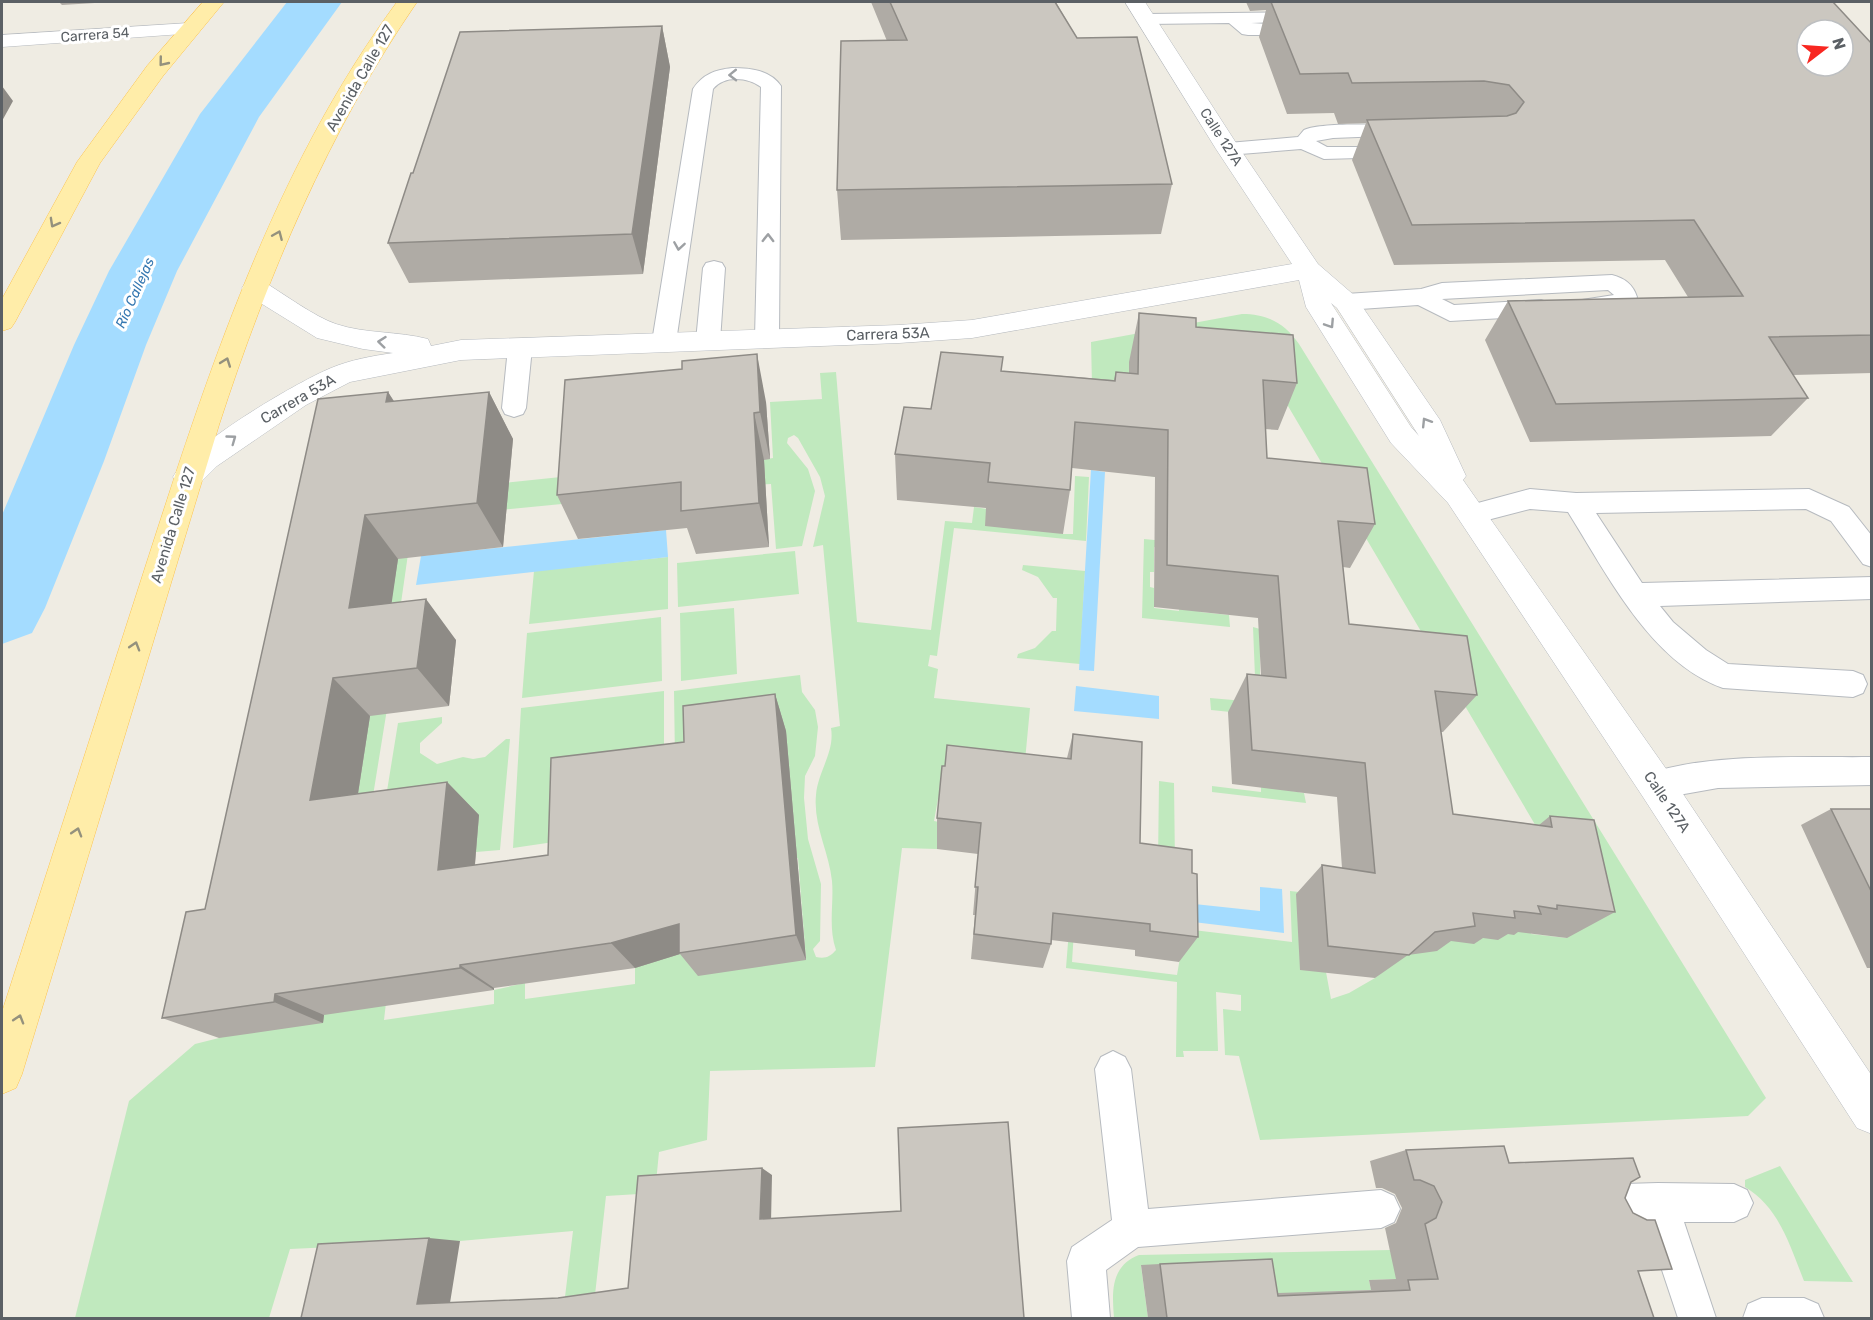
<svg xmlns="http://www.w3.org/2000/svg" width="1873" height="1320" font-family="Rubik,sans-serif">
<style>
.green{fill:#c0e9be}
.water{fill:#a4dcff}
.lines{fill:none;stroke-linecap:round;stroke-linejoin:round}
.river{fill:#a4dcff;fill-rule:evenodd}
.lane-casing{stroke:#b6babf;stroke-width:2}
.street-casing{stroke:#b6babf;stroke-width:1}
.primary-casing{stroke:#fdc44f;stroke-width:1}
.lane{fill:#fff;fill-rule:evenodd}
.street{fill:#fff;fill-rule:evenodd}
.primary{fill:#ffeda9;fill-rule:evenodd}
.wall{fill:#afaba5}
.shaded-wall{fill:#8e8b86}
.building{fill:#cbc7c0;stroke:#8e8b86;stroke-width:1.5;fill-rule:evenodd}
.oneway{stroke:#94917d}
.oneway2{stroke:#9da0a3}
.labels{text-anchor:middle;dominant-baseline:central;stroke-width:6;stroke-linejoin:round;paint-order:stroke}
.far-street-label{font-size:14px;fill:#5b6065;stroke:#fff}
.far-water-label{font-size:14px;font-style:italic;fill:#3678b1;stroke:#fff}
.street-label{font-size:15px;fill:#5b6065;stroke:#fff}
</style>
<rect width="100%" height="100%" fill="#efece3"/>
<path class="green" d="M1242,314C1267,314 1285,323 1299,344L1766,1098L1748,1116L1260,1140L1239,1056L1225,1055L1223,1009L1241,1011V995L1216,992L1218,1051H1183L1184,1057H1176L1177,982L1066,968L1069,930L1074,931L1072,962L1177,975L1185,929L1292,942L1290,891L1335,896L1326,972L1331,999L1349,993L1375,978L1400,957L1436,939L1473,937L1513,926L1530,928L1531,934L1567,938L1540,833L1275,384L1130,362L1128,404L1092,384L1091,342Z
M836,372L857,622L931,630L945,521L972,523L974,507L987,509L1063,534H1073L1075,476L1089,477L1086,541L954,528L937,656L930,655L928,666L938,669L934,698L1030,708L1023,782L944,800L938,799L934,821L939,822L937,849L902,848L875,1067L710,1071L707,1140L659,1152L655,1193L606,1196L595,1295L565,1297L573,1231L460,1241L290,1249L269,1318H75L129,1101L195,1044L219,1038L332,962L389,977L384,1020L494,1004V990L525,983V999L635,984V968L638,966L639,950L806,960L798,858L781,860L676,829L674,691L800,675L802,692L815,710L818,727L815,756L805,776L804,798L808,839L821,884L820,941L813,949L816,957C825,959 830,957 836,950C828,927 834,904 832,881C829,852 813,825 816,795C818,771 835,752 831,728L840,726L823,545L813,547L825,496L820,477L798,438L794,435L788,438L787,443L808,469L815,491L802,546L776,549L771,484L755,485L753,461L773,458L770,402L822,399L820,373Z
M628,470L572,503L501,510L474,486Z
M1141,470L1191,474L1192,516H1187L1186,550L1154,547V572H1150V587L1154,588V608L1179,611V599L1199,602L1200,612L1229,615L1230,627L1142,618L1144,539L1175,542V479L1141,475Z
M411,533L394,652L384,653L401,534Z
M795,551L799,594L678,607L677,563Z
M668,557V609L529,624L534,571Z
M1023,565L1085,571L1080,664L1017,658L1018,654L1035,648L1052,631H1056L1057,598H1053L1038,577L1022,570Z
M734,608L737,674L681,681L680,613Z
M661,617L662,681L522,698L527,633Z
M1253,627L1260,629V715L1211,710L1210,698L1256,702Z
M664,691V781L574,839L513,848L521,708Z
M387,709L361,870L346,873L370,711Z
M442,717V723L420,743V753L437,764L463,757L473,759L485,757L506,739H510L500,850L476,852L381,828L398,723Z
M1159,781L1174,783L1175,865L1158,862Z
M1212,786L1261,792V786L1304,793L1306,803L1212,792Z
M1780,1166L1853,1282L1804,1281C1790,1246 1779,1207 1745,1187V1180Z
M1390,1250L1398,1279L1369,1280L1371,1290L1250,1295L1141,1266L1148,1318H1114C1112,1293 1110,1266 1139,1255Z"/>
<path class="water" d="M1091,470L1105,472L1094,671L1079,670Z
M666,530L668,557L416,585L421,556Z
M1076,686L1159,696V719L1074,711Z
M1260,887L1282,889L1284,933L1185,921V903L1260,911Z"/>
<g class="lines">
<path class="river" d="M287,2H342L259,117L177,271L146,345L104,461L45,608L32,633L2,644V515L74,345L109,271L200,114Z"/>
<defs>
<path id="lane" d="M1304,12L1310,13L1313,17L1310,21L1251,23L1305,26L1308,30L1305,34L1299,35H1248L1242,34L1229,23L1147,24L1141,23L1138,19L1141,15L1147,14Z
M732,68C750,68 770,70 781,86L779,338L775,344L767,346L759,344L755,338L761,87C748,77 724,75 713,89L676,342L672,348L664,350L656,348L652,342L693,89C703,74 715,70 732,68Z
M1401,125L1408,127L1411,131L1408,135L1333,138L1316,141L1327,147H1401L1404,151L1401,155L1394,157L1324,159L1301,149L1228,155L1221,153L1218,149L1221,145L1228,143L1298,137C1300,135 1302,132 1304,130C1321,122 1380,125 1401,125Z
M714,261L722,263L725,268L720,341L716,347L708,349L700,347L696,341L703,268L706,263Z
M1612,275C1624,278 1633,284 1637,297L1633,305C1616,310 1599,315 1582,310L1579,305L1582,300L1614,295L1608,290L1442,299L1454,305L1541,300L1549,303L1552,308L1549,313L1541,316L1450,321L1418,305L1346,310L1338,307L1335,302L1338,297L1346,294L1421,289L1442,283Z
M520,340L528,342L532,348L526,408L523,414L514,417L505,414L502,408L508,348L512,342Z
M1530,489L1576,493L1809,489L1849,507L1872,536V567L1863,564L1831,521L1806,509L1596,513L1642,583L1872,577V599L1660,606L1673,622L1706,650L1728,664L1853,671L1863,675L1867,684L1863,693L1853,697L1723,688C1651,663 1607,574 1568,512L1530,509L1472,524L1463,521L1459,514L1463,507Z
M1872,757V785L1718,788L1656,799L1645,795L1641,785L1645,775C1707,752 1805,758 1872,757Z
M1113,1051L1125,1057L1131,1069L1148,1209L1381,1190L1394,1196L1400,1209L1394,1222L1381,1228L1138,1247L1106,1270L1110,1318H1072L1067,1261L1072,1247L1112,1220L1095,1069L1101,1057Z
M1658,1183L1734,1184L1747,1190L1753,1203L1747,1216L1734,1222H1684L1716,1318H1678L1646,1222L1591,1223L1578,1217L1572,1204L1578,1191L1591,1185Z
M1762,1298H1804L1818,1304L1824,1318H1743L1748,1304Z"/>
<path id="street" d="M1125,2H1145L1240,149L1318,264L1355,296L1440,420L1466,476L1463,480L1669,773L1872,1076V1134L1857,1128L1643,797L1448,503L1391,443L1306,307L1299,280L972,338L899,343L461,360L350,382L306,405L217,466L198,485L188,488L178,485L173,477C190,445 295,383 331,368C350,360 372,356 393,353L363,349L317,338L246,294L242,288L246,282L255,279L264,282C284,294 315,317 336,324C366,334 398,331 428,339L431,346L461,340L899,325L972,320L1292,264L1216,149ZM1331,303L1337,308L1419,436L1411,427Z
M189,23L196,25L199,29L196,33L2,47V35Z"/>
<path id="primary" d="M203,2H224L163,76L100,163L15,322L11,328L2,331V299L77,162L147,66Z
M397,2H417C329,130 267,277 219,425L22,1074L16,1088L2,1094V1012C49,866 96,720 143,574C207,376 272,171 397,2Z"/>
</defs>
<use href="#lane" class="lane-casing"/>
<use href="#street" class="street-casing"/>
<use href="#primary" class="primary-casing"/>
<use href="#lane" class="lane"/>
<use href="#street" class="street"/>
<use href="#primary" class="primary"/>
</g>
<path class="wall" d="M59,2H111L62,5Z
M871,2H1057V4L1077,38L1172,184L1161,234L841,240L837,190L887,41Z
M1246,2H1833L1872,44V373L1793,375L1808,398L1771,436L1530,442L1485,340L1508,301L1688,297L1665,260L1394,265L1352,160L1366,123L1338,124L1334,113L1287,114L1259,37L1266,10L1250,11Z
M662,26L670,67L643,274L409,283L388,243L413,173Z
M1139,313L1196,327L1297,383L1278,430L1265,429L1267,458L1375,524L1350,568L1343,567L1349,624L1477,695L1443,732H1441L1453,814L1539,825L1550,816L1615,912L1567,938L1518,932L1514,935L1508,934L1498,940L1483,938L1474,944L1451,941L1437,951L1408,955L1375,978L1300,970L1296,894L1322,865L1342,868L1337,797L1232,784L1228,712L1247,674L1261,675L1258,618L1154,607L1155,477L1072,468L1070,490L1063,534L985,526L986,508L897,500L895,454L931,409L1002,371L1114,380L1116,372L1129,373V362Z
M388,392L394,401L489,392L513,439L503,547L398,559L391,603L456,640L449,706L370,716L358,794L447,782L479,815L475,865L548,855L684,742L775,694L786,731L806,960L698,976L680,954L635,968L494,988V990L324,1015L323,1023L219,1038L162,1018L205,909Z
M766,402L770,459L764,460L769,547L696,554L687,528L578,539L557,495Z
M1073,734L1140,843L1192,873L1198,937L1179,962L1135,956V950L1051,940V944L1043,968L971,959L975,915H973L978,854L937,849V818L945,766L1067,758Z
M1831,809H1872V968H1867L1801,825Z
M1406,1150L1509,1163L1631,1182L1625,1198L1638,1271L1654,1318H1148L1141,1265L1160,1264L1278,1293L1371,1290L1369,1280L1396,1279L1385,1228L1396,1223L1402,1208L1395,1194L1382,1188H1376L1370,1161Z"/>
<path class="shaded-wall" d="M662,26L670,67L643,274L632,234Z
M2,86L13,101L2,121Z
M757,354L766,402L770,459L760,412Z
M388,392L417,439L386,402Z
M489,392L513,439L503,547L477,503Z
M754,413L764,460L769,547L759,503Z
M365,515L398,559L385,649L349,608Z
M426,599L456,640L449,706L417,668Z
M333,678L370,716L352,832L310,800Z
M775,694L786,731L806,960L796,935Z
M447,782L479,815L472,898L438,870Z
M679,924V953L680,954L635,968L611,943Z
M460,965L494,988V990L460,968Z
M275,994L324,1015L323,1023L274,1002Z
M762,1168L772,1175L771,1222L760,1219Z
M429,1238L460,1241L450,1303L417,1304Z"/>
<path class="building" d="M890,2H1055L1077,38L1137,37L1172,184L837,190L841,41L907,40Z
M1271,2H1833L1872,44V335L1769,337L1808,398L1556,404L1508,301L1743,296L1694,220L1412,225L1367,120L1507,116L1516,113L1524,102L1509,85L1484,81L1352,83L1348,73L1300,74ZM1807,30H1843V66H1807Z
M662,26L632,234L388,243L411,173H413L460,32Z
M1139,313L1196,318V327L1293,335L1297,383L1263,380L1267,458L1367,468L1375,524L1338,521L1349,624L1467,636L1477,695L1435,691L1453,814L1552,827L1550,816L1594,820L1615,912L1557,905V909L1538,906L1541,914L1514,911L1515,918L1473,913L1475,926L1435,932L1409,955L1328,946L1322,865L1375,873L1365,763L1252,750L1247,674L1286,678L1278,576L1167,565L1168,430L1075,422L1070,490L988,482L990,463L895,454L904,407L931,409L941,352L1003,357L1001,371L1115,381L1116,372L1138,374Z
M757,354L760,412L754,413L759,503L681,511V482L557,495L565,380L682,369V361Z
M388,392L386,402L489,392L477,503L365,515L349,608L426,599L417,668L333,678L310,800L447,782L438,870L548,855L551,758L684,742L683,706L775,694L796,935L679,953V924L611,943L460,965V968L275,994L274,1002L162,1018L186,912L205,909L318,399Z
M1073,734L1142,742L1140,843L1192,850V873L1197,874L1198,937L1150,931V924L1053,913L1051,944L974,934L978,887H975L981,823L937,818L942,766H945L947,745L1071,759Z
M1831,809H1872V893Z
M1008,1122L1024,1318H301L318,1244L429,1238L417,1304L558,1298L628,1288L638,1176L762,1168L760,1219L901,1211L898,1128Z
M1504,1146L1509,1163L1633,1158L1640,1177L1631,1182L1625,1198L1633,1213L1647,1220H1655L1672,1269L1638,1271L1654,1318H1167L1160,1264L1272,1259L1278,1296L1410,1290L1408,1280L1438,1279L1425,1224L1436,1218L1442,1202L1434,1186L1420,1180H1414L1406,1150Z"/>
<defs><path id="oneway-chevron" d="M-2-3.5L2.5 0L-2 3.5" fill="none" stroke-width="1.6" stroke-linecap="round" stroke-linejoin="round" transform="scale(1.5)"/></defs>
<g class="oneway">
<use href="#oneway-chevron" transform="translate(163 62) rotate(129)"/>
<use href="#oneway-chevron" transform="translate(54 223) rotate(119)"/>
<use href="#oneway-chevron" transform="translate(278 235) rotate(-67)"/>
<use href="#oneway-chevron" transform="translate(226 362) rotate(-70)"/>
<use href="#oneway-chevron" transform="translate(135 646) rotate(-73)"/>
<use href="#oneway-chevron" transform="translate(77 832) rotate(-73)"/>
<use href="#oneway-chevron" transform="translate(19 1019) rotate(-73)"/>
</g>
<g class="oneway2">
<use href="#oneway-chevron" transform="translate(733 75) rotate(179)"/>
<use href="#oneway-chevron" transform="translate(768 238) rotate(-89)"/>
<use href="#oneway-chevron" transform="translate(679 246) rotate(99)"/>
<use href="#oneway-chevron" transform="translate(1330 324) rotate(57)"/>
<use href="#oneway-chevron" transform="translate(382 342) rotate(-174)"/>
<use href="#oneway-chevron" transform="translate(1426 422) rotate(-122)"/>
<use href="#oneway-chevron" transform="translate(232 439) rotate(-36)"/>
</g>
<g class="labels">
<g class="far-street-label">
<text transform="translate(95 35) rotate(-4)">Carrera 54</text>
<text transform="translate(1221 137) rotate(57)">Calle 127A</text>
</g>
<g class="far-water-label">
<text transform="translate(135 293) rotate(-66)">Río Callejas</text>
</g>
<g class="street-label">
<text transform="translate(360 78) rotate(-60)">Avenida Calle 127</text>
<text transform="translate(888 334) rotate(-2)">Carrera 53A</text>
<text transform="translate(298 399) rotate(-30)">Carrera 53A</text>
<text transform="translate(173 525) rotate(-73)">Avenida Calle 127</text>
<text transform="translate(1667 802) rotate(56)">Calle 127A</text>
</g>
</g>
<rect width="1873" height="1320" fill="none" stroke="#5b6065" stroke-width="6"/>
<g transform="translate(1825 48) rotate(73)"><circle r="28" fill="#ffffff" stroke="#bdbfc1" stroke-width="1.5"/>
<path d="M0-4.5L10 22L0 15L-10 22Z" fill="#f82721"/>
<text y="-9" font-size="16" font-weight="bold" text-anchor="middle" fill="#5b6065">N</text>
</g>
</svg>
